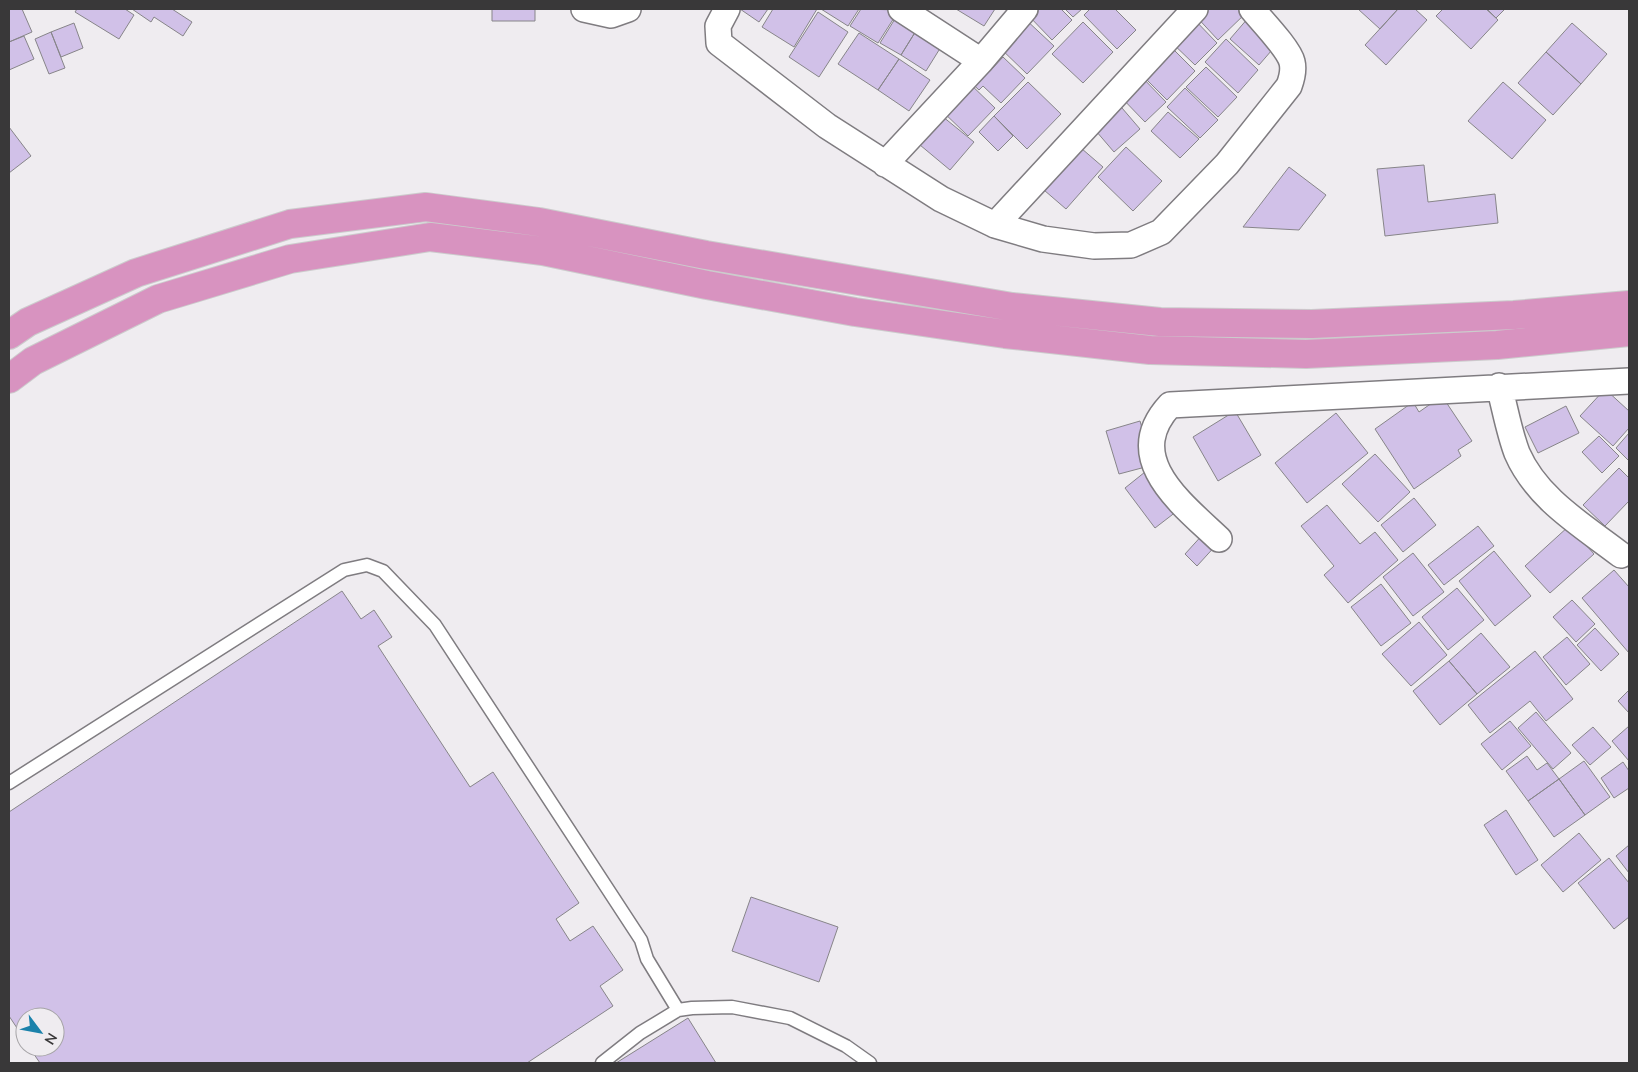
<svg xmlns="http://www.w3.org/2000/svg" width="1638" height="1072" font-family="Mulish,sans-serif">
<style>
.building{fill:#d1c1e8;stroke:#878589}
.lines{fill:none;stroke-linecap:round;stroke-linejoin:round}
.lane-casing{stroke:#7f7c80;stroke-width:15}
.street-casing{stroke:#7f7c80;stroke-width:28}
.highway-casing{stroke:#cccbcc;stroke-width:30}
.lane{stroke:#fff;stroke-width:12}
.street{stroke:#fff;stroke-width:25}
.highway{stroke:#d893c0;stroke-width:28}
</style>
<rect width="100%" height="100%" fill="#efecf0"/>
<path class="building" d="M9,9H22L32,32L9,42Z
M77,9H125L134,15L119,39L75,12Z
M132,9H172L192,22L183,36L154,17L151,22Z
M492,9H535V21H492Z
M740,9H768L759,22Z
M773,9H817L794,47L762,27Z
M821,9H859L848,26Z
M861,9L899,10L878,43L850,26Z
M956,9H995L984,26Z
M1030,9H1061L1072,20L1052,40L1026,13Z
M1065,9H1082L1073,17Z
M1090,9H1115L1136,30L1117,49L1084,15Z
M1198,9H1244L1247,12L1218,40L1193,13Z
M1358,9H1398L1380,29Z
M1398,9H1415L1427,20L1386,65L1365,45Z
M1443,9H1486L1498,20L1471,49L1436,16Z
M1487,9H1505L1496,18Z
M818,12L848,32L819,77L789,57Z
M898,14L919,26L901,55L880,43Z
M1191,16L1217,43L1195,65L1168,39Z
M1023,17L1054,46L1027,74L997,45Z
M1249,17L1278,43L1259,65L1230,39Z
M1083,22L1113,52L1083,83L1052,54Z
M74,23L83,48L61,57L51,32Z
M1572,23L1607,54L1581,84L1546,52Z
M919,26L944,42L926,71L901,55Z
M51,32L65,68L49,74L35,39Z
M859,33L899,59L878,90L838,64Z
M24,36L34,59L9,70V42Z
M1226,39L1258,70L1238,93L1205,62Z
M1167,43L1195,71L1167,100L1139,72Z
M1546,52L1581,84L1553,115L1518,83Z
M1003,57L1025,78L1001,103L983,86L979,90L966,78L982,61L991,70Z
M899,59L930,80L909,111L878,90Z
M1206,67L1237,97L1218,117L1186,87Z
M1139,74L1166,102L1145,122L1118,94Z
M966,80L995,108L968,136L939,108Z
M1028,82L1061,114L1027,149L994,116Z
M1503,82L1546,120L1512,159L1468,121Z
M1185,88L1218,120L1200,138L1167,107Z
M1116,101L1140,129L1114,152L1090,124Z
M937,112L974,142L950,170L914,140Z
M1168,112L1199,139L1180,158L1151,131Z
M994,116L1013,136L998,151L979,132Z
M9,127L31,156L9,173Z
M1074,142L1103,167L1066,209L1037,184Z
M1126,147L1162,181L1133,211L1098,177Z
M1424,165L1428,202L1495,194L1498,223L1385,236L1377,169Z
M1289,167L1326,195L1299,230L1243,227Z
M1605,389L1629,411V428L1613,446L1580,416Z
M1442,396L1472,441L1458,450L1461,456L1414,489L1375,429L1413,402L1419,412Z
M1566,406L1579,433L1538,453L1525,427Z
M1235,411L1261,455L1218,481L1193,437Z
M1336,413L1368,453L1307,503L1275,463Z
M1140,421L1153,465L1119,474L1106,431Z
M1629,433V461L1616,448Z
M1599,436L1619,456L1602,473L1582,452Z
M1375,454L1410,492L1378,522L1342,484Z
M1150,468L1181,508L1155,528L1125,488Z
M1619,468L1629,478V501L1605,526L1583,505Z
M1414,498L1436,525L1403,552L1381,525Z
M1327,505L1360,544L1375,532L1398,560L1348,603L1324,575L1334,566L1301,526Z
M1478,526L1494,546L1444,585L1428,565Z
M1569,526L1594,554L1550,593L1525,566Z
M1205,532L1218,543L1197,566L1185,554Z
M1494,551L1531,596L1495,626L1459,581Z
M1413,553L1444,592L1413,616L1383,577Z
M1614,570L1629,587V653L1582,598Z
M1381,584L1411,623L1381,646L1351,607Z
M1457,588L1484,620L1448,650L1422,617Z
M342,591L361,619L374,610L392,637L378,646L470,787L493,772L579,903L556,919L570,941L593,926L623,970L600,986L613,1006L527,1063H40L29,1047H55V1017H25V1040L9,1016V812Z
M1572,600L1595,624L1576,642L1553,617Z
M1419,622L1447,655L1411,686L1382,654Z
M1595,628L1619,654L1601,671L1577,645Z
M1481,633L1510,667L1477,694L1449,661Z
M1567,637L1590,664L1566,685L1543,657Z
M1535,651L1573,699L1546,721L1530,701L1490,733L1468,705Z
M1449,661L1477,694L1440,725L1413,691Z
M1629,690V713L1618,701Z
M1536,712L1571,753L1553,769L1518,728Z
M1510,721L1531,746L1502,770L1481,744Z
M1629,726V761L1612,741Z
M1593,727L1611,747L1590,765L1572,745Z
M1527,756L1537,770L1547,763L1559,779L1528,801L1506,771Z
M1584,761L1610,797L1585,815L1559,779Z
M1623,762L1629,771V788L1614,798L1601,778Z
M1559,779L1585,815L1554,837L1528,801Z
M1506,810L1538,860L1516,875L1484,825Z
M1579,833L1601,860L1563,892L1541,865Z
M1629,845V873L1616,856Z
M1609,858L1629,883V917L1614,929L1578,883Z
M751,897L838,927L819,982L732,951Z
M688,1018L716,1063H616Z"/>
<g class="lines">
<defs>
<path id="lane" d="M9,783L344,570L367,565L383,571L435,625L641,940L647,959L678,1010L640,1033L602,1063
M678,1010L692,1008L732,1007L790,1018L846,1046L870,1063"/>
<path id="street" d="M584,9L611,15L628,9
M727,9L718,26L719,43L827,126L941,199L995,225L1043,239L1094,246L1131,245L1161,232L1227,164L1289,86C1292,78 1294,70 1292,62C1289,49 1262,21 1252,9
M901,9L981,61
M885,164L981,61L1025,9
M995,225L1195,9
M1499,386C1505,408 1509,432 1517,453C1537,499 1582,525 1621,555
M1219,539C1181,503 1121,458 1170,405L1629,381"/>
<path id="highway" d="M9,335L28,322L136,273L290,224L426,207L539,222L706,255L1012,307L1160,322L1312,324L1514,315L1629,305
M9,379L33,361L158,299L290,259L430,237L543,251L707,285L855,312L1005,334L1150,350L1306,354L1497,345L1629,332"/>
</defs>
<use href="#lane" class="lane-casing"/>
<use href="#street" class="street-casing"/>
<use href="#highway" class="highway-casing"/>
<use href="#lane" class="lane"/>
<use href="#street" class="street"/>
<use href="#highway" class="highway"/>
</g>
<rect width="1638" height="1072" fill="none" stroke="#393839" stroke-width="20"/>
<g transform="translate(40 1032) rotate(122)"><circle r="24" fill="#efecf0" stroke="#a6a4a7"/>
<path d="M0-4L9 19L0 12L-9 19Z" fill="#1b82ab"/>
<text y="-8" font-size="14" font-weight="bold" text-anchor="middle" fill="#393839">N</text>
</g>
</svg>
